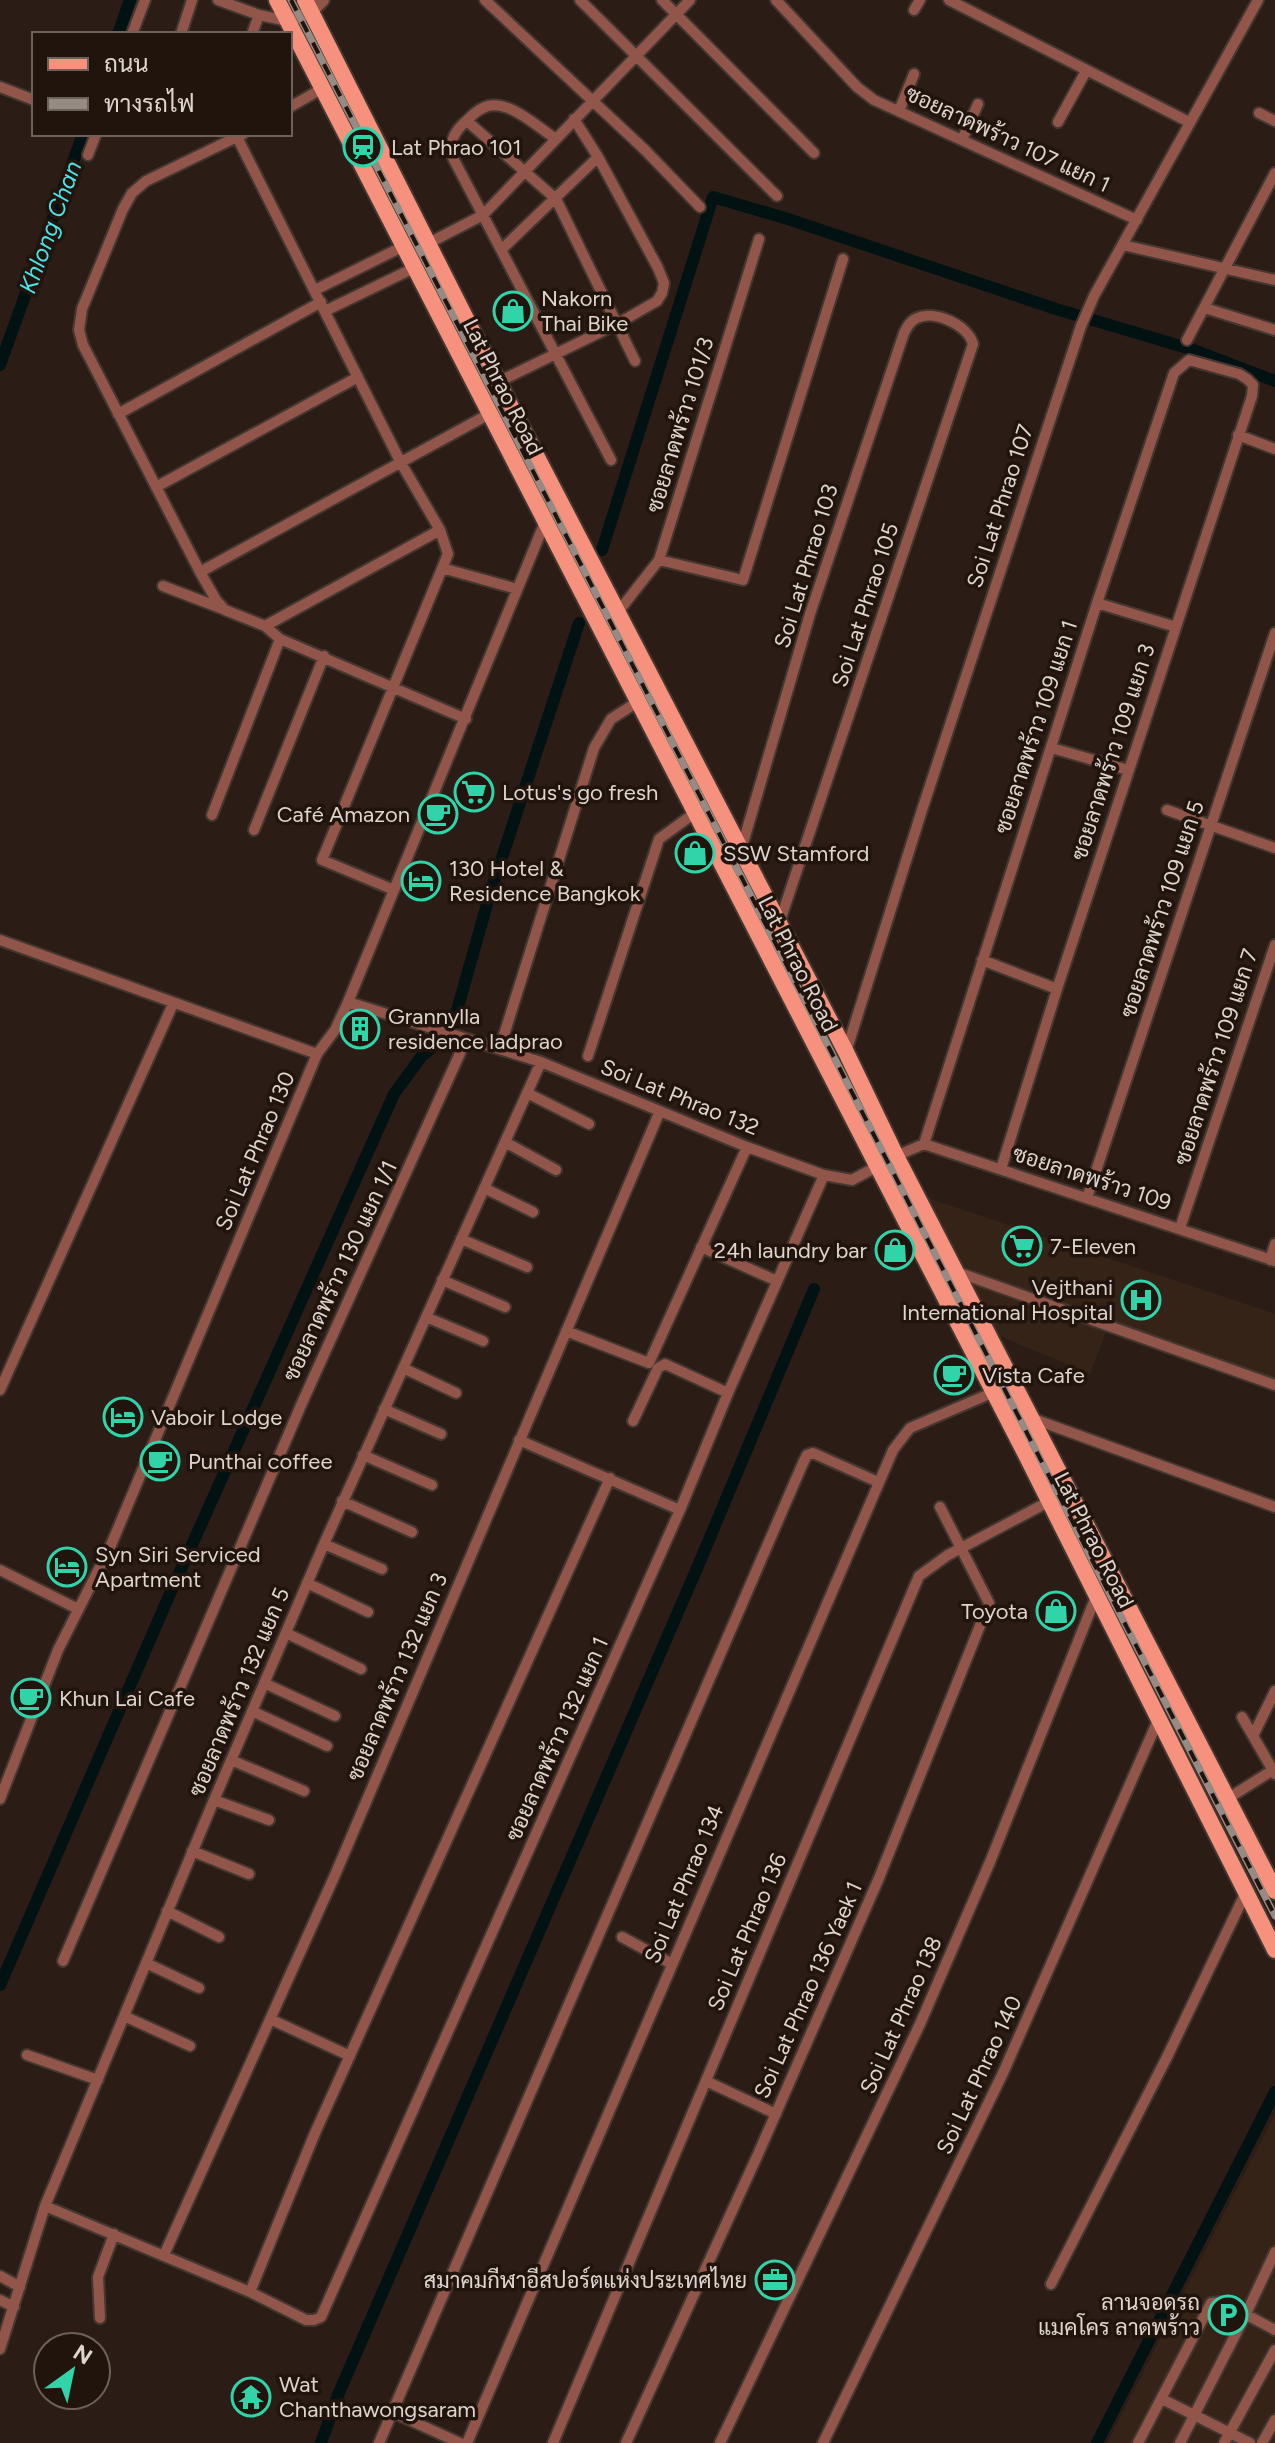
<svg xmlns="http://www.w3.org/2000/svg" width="1275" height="2443" font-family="Figtree,Sarabun,sans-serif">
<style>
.built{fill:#362318}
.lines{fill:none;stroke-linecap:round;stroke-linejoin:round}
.canal{stroke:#021213;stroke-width:12}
.minor-casing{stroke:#443730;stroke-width:14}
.tertiary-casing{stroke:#443730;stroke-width:16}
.primary-casing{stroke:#443730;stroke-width:20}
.minor{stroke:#92554a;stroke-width:10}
.tertiary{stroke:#92554a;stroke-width:12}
.primary{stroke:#f6917e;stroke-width:16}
.rail-casing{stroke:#958a84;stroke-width:7}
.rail{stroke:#21140d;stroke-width:4;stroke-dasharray:12;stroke-linecap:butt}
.labels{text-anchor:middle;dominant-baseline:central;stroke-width:7;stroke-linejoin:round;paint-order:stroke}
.street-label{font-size:22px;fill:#ded5d0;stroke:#21140d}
.poi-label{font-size:22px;fill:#ded5d0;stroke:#21140d;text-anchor:start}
.water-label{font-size:24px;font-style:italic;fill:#4be4e7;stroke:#21140d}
</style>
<rect width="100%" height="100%" fill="#2b1d16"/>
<path class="built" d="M927,1198L1275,1314V1378L1110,1321L1090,1374L1000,1336Z
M1275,2114V2443H1107Z"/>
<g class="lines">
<path class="canal" d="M118,34L130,0
M0,365L83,134
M602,550L713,197L788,219L1056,309L1194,350L1275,381
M0,1985L169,1596L394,1094L421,1057L451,1032L489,897L579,623
M321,2443L338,2395L698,1566L814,1289
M1097,2443L1275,2092"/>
<defs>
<path id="minor" d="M218,0L259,15L288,21
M485,0L645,150L700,207
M580,0L777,196
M662,0L814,153
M776,0L857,87L874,100L1137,220
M949,0L1189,122
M914,10L920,0
M132,34L145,0
M181,34L192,0
M252,34L259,15
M0,87L34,100
M290,107L323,88
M899,111L914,74
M1259,113L1275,121
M467,121L556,199L635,361
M1058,122L1086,71
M243,134L146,181L132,193L123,209L82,309L79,330L83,345L200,572L216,600L225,610L265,626L280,639L466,719
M237,137L401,463L440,530L448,554L322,860L394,890
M556,139C537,127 506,96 483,108C475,111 469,119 463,124C452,135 450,143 453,158L611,460
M962,140L978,104
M88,155L96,134
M427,244L483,215L690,0
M1123,245L1275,280
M501,250L598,157
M315,290L404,246
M1205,308L1275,330
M325,311L416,267
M1187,340L1275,173
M498,382L617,324L657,301L662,293L664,283L658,268L598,157L574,119
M118,414L321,302
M1238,435L1275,449
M156,487L358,377
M659,560L743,580L843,259
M442,568L517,589
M200,572L491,413
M163,586L223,609
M1097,603L1176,627
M618,612L659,560L759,239
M265,626L440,530
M1052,748L1128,770
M1167,810L1275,848
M212,815L280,639
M254,830L324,656
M741,850L810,614L904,333C907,327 910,321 917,318C935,310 968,325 973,344L779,924
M0,940L317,1054
M982,960L1057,989
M348,1002L541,1062L747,1147L824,1175L852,1180L878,1166
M503,1038L594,748L611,719L639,701
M846,1052L922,810L1081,326L1094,296L1258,0
M588,1056L659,839L696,812
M527,1093L589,1124
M505,1142L556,1170
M924,1144L1097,603L1174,373L1189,360L1239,374L1247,379L1253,385L1252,396L1057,989L1001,1169
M896,1156L924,1144L1275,1261
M484,1188L533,1212
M1087,1198L1275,633
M1180,1228L1275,945
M461,1239L527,1267
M701,1247L777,1281
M1270,1260L1275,1244
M957,1272L1275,1385
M442,1280L505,1307
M426,1317L483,1341
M566,1331L649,1363L747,1147
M403,1368L456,1393
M0,1390L173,1004
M384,1409L441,1434
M1031,1418L1275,1507
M633,1421L658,1368L665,1364L728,1393
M519,1440L680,1510
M363,1455L432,1485
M342,1501L412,1532
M324,1544L382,1569
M0,1570L78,1609
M307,1583L368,1612
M286,1633L361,1669
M264,1683L335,1716
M252,1711L327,1746
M1242,1717L1275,1774
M1254,1734L1275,1691
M231,1760L304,1791
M0,1799L58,1650L111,1545L317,1054L335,1030L348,1002L545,522
M1227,1799L1273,1770
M214,1800L269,1820
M192,1851L249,1874
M167,1911L219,1937
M622,1937L672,1964
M63,1961L302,1403L466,1040
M146,1963L199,1988
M124,2016L190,2046
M270,2019L350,2056
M27,2055L98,2080
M706,2081L776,2114
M45,2206L250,2292L306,2320H314L321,2317L680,1510L728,1393L824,1175
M164,2255L335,1875L660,1111
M0,2276L20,2287
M1051,2284L1167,2057L1246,1892
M250,2292L315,2133L610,1478
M0,2300L14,2307
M100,2318L98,2277L114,2234
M0,2349L45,2206L214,1800L324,1544L541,1062
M1162,2399L1250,2443
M392,2412L460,2443
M379,2443L803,1463L807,1455L813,1453L878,1482
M467,2443L893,1450L910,1428L994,1392
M553,2443L919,1576L948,1555L1050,1501
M626,2443L759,2152L879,1878L989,1603L940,1507
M720,2443L920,2024L990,1862L1097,1594
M823,2443L1003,2073L1159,1718
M1138,2443L1211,2303L1223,2302L1275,2330
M1180,2443L1246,2314L1275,2252
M1224,2443L1275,2350
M1262,2443L1275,2420"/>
<path id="tertiary" d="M288,21L311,12L323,0"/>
<path id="primary" d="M277,0L1021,1445L1275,1950
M305,0L498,382L846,1052L896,1156L1275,1891"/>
</defs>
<use href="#minor" class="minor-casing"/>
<use href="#tertiary" class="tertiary-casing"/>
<use href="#primary" class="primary-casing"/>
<use href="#minor" class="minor"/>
<use href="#tertiary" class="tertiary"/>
<use href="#primary" class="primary"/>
<defs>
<path id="rail" d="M291,0L1275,1916"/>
</defs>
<use href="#rail" class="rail-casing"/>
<use href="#rail" class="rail"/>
</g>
<defs>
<symbol id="station-ring" viewBox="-11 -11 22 22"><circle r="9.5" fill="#21140d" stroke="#31d4a9" stroke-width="1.5"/><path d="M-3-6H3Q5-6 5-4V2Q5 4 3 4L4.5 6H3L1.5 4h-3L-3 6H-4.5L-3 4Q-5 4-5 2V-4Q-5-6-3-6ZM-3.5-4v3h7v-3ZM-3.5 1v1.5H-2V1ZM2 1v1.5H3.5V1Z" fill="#31d4a9"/></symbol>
<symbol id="shop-ring" viewBox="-11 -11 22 22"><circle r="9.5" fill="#21140d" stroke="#31d4a9" stroke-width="1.5"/><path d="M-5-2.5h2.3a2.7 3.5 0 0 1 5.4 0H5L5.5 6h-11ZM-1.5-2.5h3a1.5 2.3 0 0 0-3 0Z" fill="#31d4a9"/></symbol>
<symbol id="supermarket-ring" viewBox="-11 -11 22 22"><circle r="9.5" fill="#21140d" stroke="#31d4a9" stroke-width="1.5"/><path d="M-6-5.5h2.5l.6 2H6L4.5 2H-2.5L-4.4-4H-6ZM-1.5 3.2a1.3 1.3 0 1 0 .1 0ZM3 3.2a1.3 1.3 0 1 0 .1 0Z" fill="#31d4a9"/></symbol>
<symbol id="cafe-ring" viewBox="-11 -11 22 22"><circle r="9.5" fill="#21140d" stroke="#31d4a9" stroke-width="1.5"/><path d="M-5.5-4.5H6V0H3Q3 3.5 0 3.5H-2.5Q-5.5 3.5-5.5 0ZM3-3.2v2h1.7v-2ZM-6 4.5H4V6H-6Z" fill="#31d4a9"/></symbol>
<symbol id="hotel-ring" viewBox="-11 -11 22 22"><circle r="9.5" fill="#21140d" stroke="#31d4a9" stroke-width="1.5"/><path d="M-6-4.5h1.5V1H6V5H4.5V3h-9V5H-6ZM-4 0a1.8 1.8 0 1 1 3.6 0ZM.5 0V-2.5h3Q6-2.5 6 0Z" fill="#31d4a9"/></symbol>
<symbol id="building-ring" viewBox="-11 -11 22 22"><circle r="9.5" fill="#21140d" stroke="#31d4a9" stroke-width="1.5"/><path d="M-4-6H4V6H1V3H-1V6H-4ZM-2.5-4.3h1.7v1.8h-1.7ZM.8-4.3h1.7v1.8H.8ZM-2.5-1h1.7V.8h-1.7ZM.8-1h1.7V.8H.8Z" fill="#31d4a9"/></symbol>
<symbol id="hospital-ring" viewBox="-11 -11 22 22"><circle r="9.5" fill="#21140d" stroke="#31d4a9" stroke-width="1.5"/><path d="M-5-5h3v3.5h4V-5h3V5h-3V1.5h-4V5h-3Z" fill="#31d4a9"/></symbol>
<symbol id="office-ring" viewBox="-11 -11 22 22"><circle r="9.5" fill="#21140d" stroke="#31d4a9" stroke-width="1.5"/><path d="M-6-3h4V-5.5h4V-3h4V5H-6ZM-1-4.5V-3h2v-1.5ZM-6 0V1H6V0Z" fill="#31d4a9"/></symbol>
<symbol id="parking-ring" viewBox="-11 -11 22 22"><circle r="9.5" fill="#21140d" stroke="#31d4a9" stroke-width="1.5"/><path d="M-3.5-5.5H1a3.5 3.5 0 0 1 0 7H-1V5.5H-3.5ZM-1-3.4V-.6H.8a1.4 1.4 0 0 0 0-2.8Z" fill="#31d4a9"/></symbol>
<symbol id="temple-ring" viewBox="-11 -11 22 22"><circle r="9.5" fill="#21140d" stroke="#31d4a9" stroke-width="1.5"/><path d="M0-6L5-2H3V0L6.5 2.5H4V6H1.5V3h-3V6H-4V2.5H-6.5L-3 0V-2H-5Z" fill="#31d4a9"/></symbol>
</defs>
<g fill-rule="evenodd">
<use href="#station-ring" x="341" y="125" width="44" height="44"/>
<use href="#shop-ring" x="491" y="289" width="44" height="44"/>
<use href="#supermarket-ring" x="452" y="770" width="44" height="44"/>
<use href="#cafe-ring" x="416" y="792" width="44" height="44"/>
<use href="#shop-ring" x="673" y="831" width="44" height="44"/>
<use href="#hotel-ring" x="399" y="859" width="44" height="44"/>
<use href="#building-ring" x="338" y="1007" width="44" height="44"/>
<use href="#supermarket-ring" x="1000" y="1224" width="44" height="44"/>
<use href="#shop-ring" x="873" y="1228" width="44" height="44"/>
<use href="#hospital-ring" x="1119" y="1278" width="44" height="44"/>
<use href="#cafe-ring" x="932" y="1353" width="44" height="44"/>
<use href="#hotel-ring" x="101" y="1395" width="44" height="44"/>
<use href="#cafe-ring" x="138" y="1439" width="44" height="44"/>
<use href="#hotel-ring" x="45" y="1545" width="44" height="44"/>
<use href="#shop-ring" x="1034" y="1589" width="44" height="44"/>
<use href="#cafe-ring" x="9" y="1676" width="44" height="44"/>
<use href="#office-ring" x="753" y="2258" width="44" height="44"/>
<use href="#parking-ring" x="1206" y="2293" width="44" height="44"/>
<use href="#temple-ring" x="229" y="2375" width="44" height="44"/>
</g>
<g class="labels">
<g class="street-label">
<text transform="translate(1008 139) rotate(25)">ซอยลาดพร้าว 107 แยก 1</text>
<text transform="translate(503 387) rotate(63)">Lat Phrao Road</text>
<text transform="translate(680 425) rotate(-73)">ซอยลาดพร้าว 101/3</text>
<text transform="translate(1000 506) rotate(-72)">Soi Lat Phrao 107</text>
<text transform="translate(806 566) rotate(-73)">Soi Lat Phrao 103</text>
<text transform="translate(865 605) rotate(-72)">Soi Lat Phrao 105</text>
<text transform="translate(1036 727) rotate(-72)">ซอยลาดพร้าว 109 แยก 1</text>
<text transform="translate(1113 752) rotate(-72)">ซอยลาดพร้าว 109 แยก 3</text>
<text transform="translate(1162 909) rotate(-72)">ซอยลาดพร้าว 109 แยก 5</text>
<text transform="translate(798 964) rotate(63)">Lat Phrao Road</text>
<text transform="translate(1216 1057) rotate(-72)">ซอยลาดพร้าว 109 แยก 7</text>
<text transform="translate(680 1097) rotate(22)">Soi Lat Phrao 132</text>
<text transform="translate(255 1151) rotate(-67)">Soi Lat Phrao 130</text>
<text transform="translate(1092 1178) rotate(18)">ซอยลาดพร้าว 109</text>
<text transform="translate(340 1271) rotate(-65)">ซอยลาดพร้าว 130 แยก 1/1</text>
<text transform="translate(1094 1540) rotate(63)">Lat Phrao Road</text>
<text transform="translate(397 1677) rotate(-67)">ซอยลาดพร้าว 132 แยก 3</text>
<text transform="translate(239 1692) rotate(-67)">ซอยลาดพร้าว 132 แยก 5</text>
<text transform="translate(557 1739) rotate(-66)">ซอยลาดพร้าว 132 แยก 1</text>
<text transform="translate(684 1884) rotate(-67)">Soi Lat Phrao 134</text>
<text transform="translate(747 1932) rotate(-67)">Soi Lat Phrao 136</text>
<text transform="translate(808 1990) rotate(-66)">Soi Lat Phrao 136 Yaek 1</text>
<text transform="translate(901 2015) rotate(-66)">Soi Lat Phrao 138</text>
<text transform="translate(979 2075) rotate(-65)">Soi Lat Phrao 140</text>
</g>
<g class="poi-label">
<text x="391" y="147">Lat Phrao 101</text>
<text x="541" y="298">Nakorn<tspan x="541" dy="25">Thai Bike</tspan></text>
<text x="502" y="792">Lotus's go fresh</text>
<text x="410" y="814" text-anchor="end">Café Amazon</text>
<text x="723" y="853">SSW Stamford</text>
<text x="449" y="868">130 Hotel &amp;<tspan x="449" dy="25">Residence Bangkok</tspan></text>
<text x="388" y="1016">Grannylla<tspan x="388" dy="25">residence ladprao</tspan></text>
<text x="1050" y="1246">7-Eleven</text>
<text x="867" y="1250" text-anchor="end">24h laundry bar</text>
<text x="1113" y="1287" text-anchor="end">Vejthani<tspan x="1113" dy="25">International Hospital</tspan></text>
<text x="982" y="1375">Vista Cafe</text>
<text x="151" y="1417">Vaboir Lodge</text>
<text x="188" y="1461">Punthai coffee</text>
<text x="95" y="1554">Syn Siri Serviced<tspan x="95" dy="25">Apartment</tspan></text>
<text x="1028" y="1611" text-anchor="end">Toyota</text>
<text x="59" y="1698">Khun Lai Cafe</text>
<text x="747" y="2280" text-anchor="end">สมาคมกีฬาอีสปอร์ตแห่งประเทศไทย</text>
<text x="1200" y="2302" text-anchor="end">ลานจอดรถ<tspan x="1200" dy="25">แมคโคร ลาดพร้าว</tspan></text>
<text x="279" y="2384">Wat<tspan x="279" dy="25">Chanthawongsaram</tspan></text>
</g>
<g class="water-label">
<text transform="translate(50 227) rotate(-70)">Khlong Chan</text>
</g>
</g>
<rect x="32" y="32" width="260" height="104" fill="#21140d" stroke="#6d615b" stroke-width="2"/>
<rect x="48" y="58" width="40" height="12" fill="#f6917e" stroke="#6d615b" stroke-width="2"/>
<text x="104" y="72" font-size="24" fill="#ded5d0">ถนน</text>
<rect x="48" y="98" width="40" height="12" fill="#958a84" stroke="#6d615b" stroke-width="2"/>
<text x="104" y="112" font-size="24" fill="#ded5d0">ทางรถไฟ</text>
<g transform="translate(72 2371) rotate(33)"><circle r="38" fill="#21140d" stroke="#6d615b" stroke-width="2"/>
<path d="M0-6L14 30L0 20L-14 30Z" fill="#31d4a9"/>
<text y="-12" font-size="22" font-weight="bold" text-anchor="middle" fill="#ded5d0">N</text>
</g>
</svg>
